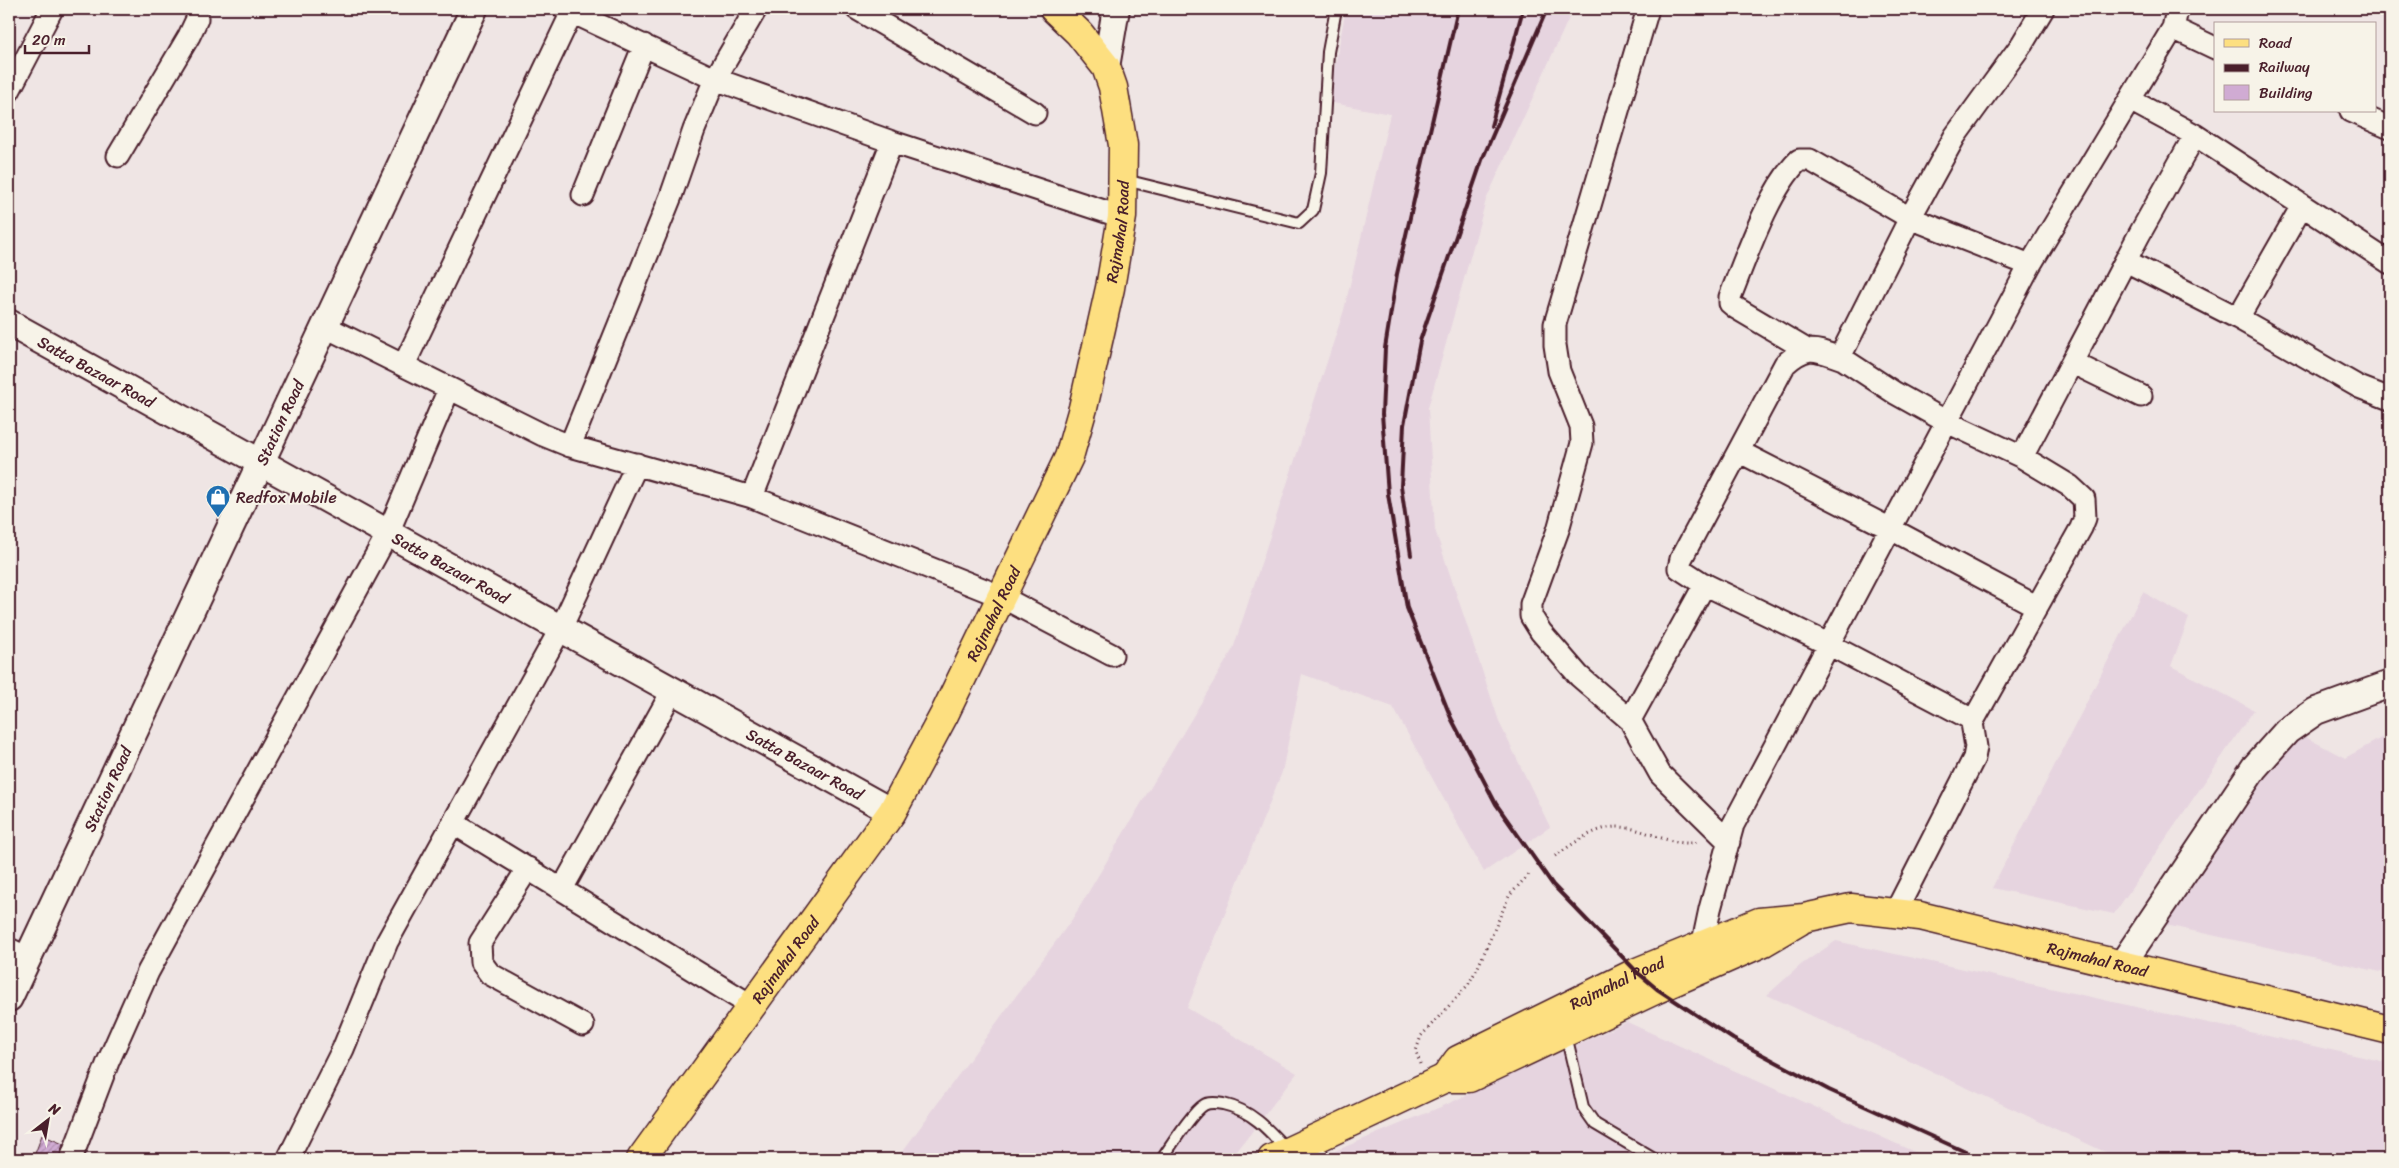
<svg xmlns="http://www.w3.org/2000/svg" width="2399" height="1168" font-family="Sriracha,sans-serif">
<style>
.built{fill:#e6d4df}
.building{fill:url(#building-hatch);stroke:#4a1f2b}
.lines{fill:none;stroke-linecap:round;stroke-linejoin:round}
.service-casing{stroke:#4a1f2b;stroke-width:14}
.minor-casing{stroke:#4a1f2b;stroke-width:25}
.tertiary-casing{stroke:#4a1f2b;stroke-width:30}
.primary-casing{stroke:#4a1f2b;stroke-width:31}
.path{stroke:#4a1f2b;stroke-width:3;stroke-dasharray:1 4;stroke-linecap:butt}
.service{stroke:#f7f3e8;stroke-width:10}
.minor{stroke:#f7f3e8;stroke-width:21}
.tertiary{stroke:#f7f3e8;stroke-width:26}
.primary{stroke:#fddf80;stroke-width:28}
.rail{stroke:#4a1f2b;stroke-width:4}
.labels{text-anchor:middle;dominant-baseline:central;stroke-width:4;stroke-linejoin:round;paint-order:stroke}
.street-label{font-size:16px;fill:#4a1f2b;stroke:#f7f3e8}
.poi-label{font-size:16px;fill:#4a1f2b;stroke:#f7f3e8;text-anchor:start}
</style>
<defs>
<pattern id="building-hatch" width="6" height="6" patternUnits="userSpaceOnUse" patternTransform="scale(1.25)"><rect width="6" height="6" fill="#d0abd3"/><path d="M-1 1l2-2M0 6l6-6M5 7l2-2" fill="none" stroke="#ab8bab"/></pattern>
</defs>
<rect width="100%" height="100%" fill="#efe5e4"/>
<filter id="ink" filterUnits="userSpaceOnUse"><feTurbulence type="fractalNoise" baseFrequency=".02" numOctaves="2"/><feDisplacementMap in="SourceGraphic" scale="10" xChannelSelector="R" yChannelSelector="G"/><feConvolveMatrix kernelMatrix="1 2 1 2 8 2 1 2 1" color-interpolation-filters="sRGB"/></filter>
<g filter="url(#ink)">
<path class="built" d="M1346,9H1573L1486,200L1428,408L1435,530L1500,724L1550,827L1484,872L1393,707L1302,674L1282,772L1187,1008L1297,1073L1231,1159H897L1073,918L1233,649L1344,310L1390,114L1328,102Z
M2143,592L2189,618L2171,666L2254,710L2114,914L1992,888Z
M2296,732L2345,758L2390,733V974L2161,924Z
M1836,941L2390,1063V1159H2120L1767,995L1802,964Z
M1627,1022L1930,1159H1316L1443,1106Z"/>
<path class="building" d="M42,1135L63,1144L59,1159H33Z"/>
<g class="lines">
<defs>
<path id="service" d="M1125,180L1299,223L1313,210L1321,173L1328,52L1336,9
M1566,1035L1583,1107L1595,1124L1654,1159
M1162,1159C1171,1146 1192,1112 1204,1105C1209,1102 1217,1103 1223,1104C1251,1110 1268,1129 1287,1150"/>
<path id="minor" d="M565,9L715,79L892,142L1122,217
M857,9L1035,113
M1648,9L1555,324V345L1559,371L1581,426L1582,443L1558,530L1531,604V616L1541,632L1579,676L1630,720L1660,774L1729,842
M2173,28L2215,48
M9,91L52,9
M2130,100L2195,135L2390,263
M2351,111L2390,128
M118,156L189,36L197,19V9
M583,195L644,45
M2126,261L2238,318L2359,387L2390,399
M2238,318L2302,206
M324,328L332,330L543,435L570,446L752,497L1000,596L1112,655
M1807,350L1736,308L1730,303V297C1746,257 1769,189 1799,160H1810L1910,218L2030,265
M1843,359C1816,350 1809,343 1785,364L1681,559L1679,568L1702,583L1828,644L1973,720
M2073,363L2141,396
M404,365L572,12
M570,446L671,196L694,130L715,79L756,9
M1740,452L1889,528L2036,606
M2022,457L2139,235L2195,135
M752,497L892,142
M1630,720L1705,584
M453,823L752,1006
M528,868L480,943L481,962L490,974L583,1025
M562,889L673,690
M1895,913L1974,758L1976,747L1972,723L2081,528L2085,518L2084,499L2070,486L2022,457L1947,422L1895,393L1843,359V351L1910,218L1955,136L2022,44L2043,9
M1702,947L1710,909L1733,825L2030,265L2173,28L2176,15L2175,9
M9,949L28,958
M1307,1144L1319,1159
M71,1159L108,1062L148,972L388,533L449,389
M288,1159L343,1049L387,942L561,628L637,464"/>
<g id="tertiary">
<path d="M1106,67L1116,9"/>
<path id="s1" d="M9,323L892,812"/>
<path d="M2123,963L2254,768L2287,731L2316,711L2390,684"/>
<path id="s2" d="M9,998L474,9"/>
</g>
<g id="primary">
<path id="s3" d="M1445,1078L1458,1060L1637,972L1759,922L1804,918L1851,908L1920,916L2390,1030"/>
<path id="s4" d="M641,1159L892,812L944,715L1069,457L1083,408L1110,288L1122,217L1123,145L1113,87L1106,67L1079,33L1054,9"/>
<path d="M1272,1159L1445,1078H1469L1657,989L1764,942L1798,922"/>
</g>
</defs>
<use href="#service" class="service-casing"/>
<use href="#minor" class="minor-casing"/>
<use href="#tertiary" class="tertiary-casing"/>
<use href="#primary" class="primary-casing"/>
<path class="path" d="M1555,856C1573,844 1594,827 1617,827C1646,827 1670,848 1699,842
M1420,1064L1416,1051L1421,1036L1468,985L1478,967L1509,896L1531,872"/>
<use href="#service" class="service"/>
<use href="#minor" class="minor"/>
<use href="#tertiary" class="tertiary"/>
<use href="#primary" class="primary"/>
<path class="rail" d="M1458,9L1397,274L1385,348L1382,414L1388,494L1407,608L1451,718L1496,804L1553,885L1637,972L1657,989L1733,1039L1829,1090L1981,1159
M1491,126L1523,9
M1411,555L1401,486L1404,425L1420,341L1482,160L1547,9"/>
</g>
</g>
<defs>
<symbol id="shop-pin" viewBox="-11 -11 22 30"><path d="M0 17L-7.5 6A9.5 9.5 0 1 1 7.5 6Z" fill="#1f6fb2" stroke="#f7f3e8"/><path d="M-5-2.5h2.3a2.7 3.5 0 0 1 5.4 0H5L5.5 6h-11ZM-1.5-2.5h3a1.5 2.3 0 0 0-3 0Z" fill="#fff"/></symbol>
</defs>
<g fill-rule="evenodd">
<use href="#shop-pin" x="204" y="483" width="28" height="38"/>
</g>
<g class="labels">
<g class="street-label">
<text stroke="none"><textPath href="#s4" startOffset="1056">Rajmahal Road</textPath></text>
<text stroke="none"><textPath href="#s1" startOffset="100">Satta Bazaar Road</textPath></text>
<text stroke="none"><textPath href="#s2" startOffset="636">Station Road</textPath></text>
<text stroke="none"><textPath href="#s1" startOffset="505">Satta Bazaar Road</textPath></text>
<text stroke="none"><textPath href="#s4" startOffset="651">Rajmahal Road</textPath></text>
<text stroke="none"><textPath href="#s1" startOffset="910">Satta Bazaar Road</textPath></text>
<text stroke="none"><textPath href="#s2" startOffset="231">Station Road</textPath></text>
<text stroke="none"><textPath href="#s3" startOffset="699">Rajmahal Road</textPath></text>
<text stroke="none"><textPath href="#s4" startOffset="246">Rajmahal Road</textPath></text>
<text stroke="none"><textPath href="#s3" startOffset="199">Rajmahal Road</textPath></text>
</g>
<g class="poi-label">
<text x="236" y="497">Redfox Mobile</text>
</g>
</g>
<rect width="2399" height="1168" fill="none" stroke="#f7f3e8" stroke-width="30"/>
<rect x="15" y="15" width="2369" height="1138" fill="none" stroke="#4a1f2b" stroke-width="2" filter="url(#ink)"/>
<rect x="2214" y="22" width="162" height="90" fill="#f7f3e8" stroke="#b29e9c"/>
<rect x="2224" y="39" width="25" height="8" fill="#fddf80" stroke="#b29e9c"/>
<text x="2259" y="48" font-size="15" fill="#4a1f2b">Road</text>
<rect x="2224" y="64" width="25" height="8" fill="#4a1f2b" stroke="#b29e9c"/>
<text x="2259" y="72" font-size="15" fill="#4a1f2b">Railway</text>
<rect x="2224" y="85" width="25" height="15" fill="#d0abd3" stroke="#b29e9c"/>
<text x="2259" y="98" font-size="15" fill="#4a1f2b">Building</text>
<g transform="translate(48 1120) rotate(31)" stroke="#f7f3e8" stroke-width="4" paint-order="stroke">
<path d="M0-4L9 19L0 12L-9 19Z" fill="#4a1f2b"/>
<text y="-8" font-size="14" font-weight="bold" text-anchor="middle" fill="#4a1f2b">N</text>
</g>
<path d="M25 45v8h64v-8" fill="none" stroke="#4a1f2b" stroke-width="2.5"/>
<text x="32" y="45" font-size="15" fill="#4a1f2b" stroke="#f7f3e8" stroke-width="4" paint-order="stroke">20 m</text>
</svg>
